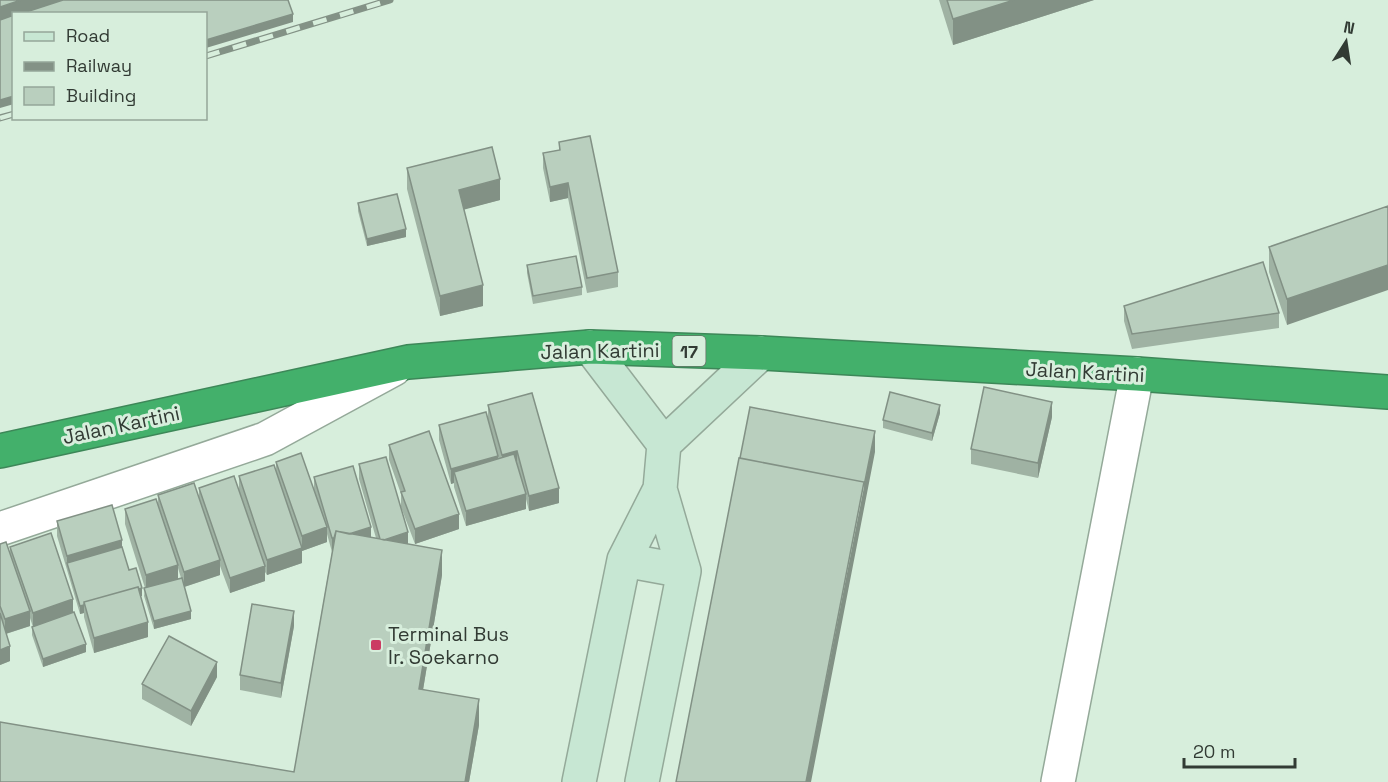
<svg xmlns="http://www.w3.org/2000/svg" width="1388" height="782" font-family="'Space Grotesk',sans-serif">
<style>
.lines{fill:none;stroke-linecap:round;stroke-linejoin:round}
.street-casing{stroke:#94a999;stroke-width:36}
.secondary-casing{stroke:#94a999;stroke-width:36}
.highway-casing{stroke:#3d8758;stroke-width:36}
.street{stroke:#fff;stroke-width:33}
.secondary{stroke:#c7e7d3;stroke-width:33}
.highway{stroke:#43b06b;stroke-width:33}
.rail-casing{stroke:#839286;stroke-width:7}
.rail{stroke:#d7eedc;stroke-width:4.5;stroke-dasharray:14;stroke-linecap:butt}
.wall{fill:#9fb2a3;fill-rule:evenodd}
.shaded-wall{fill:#829185}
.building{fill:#b9cfbe;stroke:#829185;stroke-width:1.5}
.poi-dot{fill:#cb3c63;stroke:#d7eedc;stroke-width:2}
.labels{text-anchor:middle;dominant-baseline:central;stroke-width:6;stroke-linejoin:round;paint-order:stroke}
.shield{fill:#d7eedc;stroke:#647166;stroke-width:1.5}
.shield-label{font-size:18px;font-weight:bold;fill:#323b34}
.street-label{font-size:20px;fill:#323b34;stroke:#d7eedc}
.poi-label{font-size:20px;fill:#323b34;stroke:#d7eedc;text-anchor:start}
</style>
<rect width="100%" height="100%" fill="#d7eedc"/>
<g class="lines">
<defs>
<path id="street" d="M0,529L265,439L394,369
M1058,782L1137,374"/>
<path id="secondary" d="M590,347L664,444L660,489L684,571L642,782
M664,444L761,353
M624,560L684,571
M579,782L624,560L660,489"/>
<path id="highway" d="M0,451L408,362L590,347L761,353L1137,374L1388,392"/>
</defs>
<use href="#street" class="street-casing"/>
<use href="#secondary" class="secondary-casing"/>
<use href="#highway" class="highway-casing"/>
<use href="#street" class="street"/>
<use href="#secondary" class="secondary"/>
<use href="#highway" class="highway"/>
<defs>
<path id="rail" d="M206,56L390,0
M0,118L14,114"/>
</defs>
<use href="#rail" class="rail-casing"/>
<use href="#rail" class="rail"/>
</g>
<path class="wall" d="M939,0H1094L953,45Z
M559,142L618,272V287L587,293L568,198L550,202L543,168V153L559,150Z
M407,168L500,200L464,209L483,306L440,316L407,189Z
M358,203L406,237L367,246L358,211Z
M1388,206L1287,325L1269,272V247Z
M527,265L582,287V295L533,304L527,273Z
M1124,306L1279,313V328L1132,349L1124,321Z
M488,405L559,503L529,511L526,499V509L466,526L454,487V483L451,484L439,440V425L488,419Z
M940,413L932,441L883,428V420Z
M1052,417L1038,478L971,464V449Z
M389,445L459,529L415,544L401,507V494L389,460Z
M276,462L314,492V477L371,537L376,538L359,479V464L408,544L442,575L423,690L479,725L469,782H0L294,772L332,552L327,534V542L302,551V563L267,575L265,572V581L230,593L220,566V575L184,587L191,619L154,629L144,596L145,588L125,524V509L158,505V495L199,497V488H239V476L276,470ZM178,568L181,578L178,579Z
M57,521L122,547L129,570L142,596H141L148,637L94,653L84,617V613L80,614L57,536Z
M0,544L10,556V547L73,612L86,652L43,667L32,635V627H33L30,618V626L6,634L10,661L0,665Z
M294,626L281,698L240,690V675Z
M217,677L191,726L142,699V684Z"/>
<path class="shaded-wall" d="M21,0H89L45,14H14V23L0,27V7Z
M1014,0H1094L953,45V19Z
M293,14V22L206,48V40Z
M14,96V104L0,108V100Z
M500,179V200L459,211V190Z
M568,183V198L550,202V187Z
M406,229V237L367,246V239Z
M1388,265V290L1287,325V299Z
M483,285V306L440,316V296Z
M1052,402V417L1038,478V463Z
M940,405V413L932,441V433Z
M875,431V452L811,782H806Z
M517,451V466L502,470V455Z
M498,456V471L454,472V483L451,484V469Z
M559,488V503L529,511V496Z
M526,494V509L466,526V511Z
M459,514V529L415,544V529Z
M327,527V542L302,551V563L267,575V560L302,548V536Z
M371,527V542L332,553V538Z
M408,532V547L381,541Z
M122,540V555L67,563V571V556Z
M442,550V575L419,714V689Z
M220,560V575L184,587V572Z
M178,565V580L146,590V575Z
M265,566V581L230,593V578Z
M142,588V596L86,612Z
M73,599V614L33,628V613Z
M84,605V613L80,614V606Z
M30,611V626L5,634V619Z
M191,611V619L154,629V621Z
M294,611V626L281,698V683Z
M148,622V637L94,653V638Z
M86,644V652L43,667V659Z
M10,646V661L0,665V650Z
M217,662V677L191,726V711Z
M479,699V725L469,782H465Z"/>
<path class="building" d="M0,0H21L0,7Z
M63,0H288L293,14L206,40V14H20Z
M947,0H1014L953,19Z
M14,15V96L0,100V20Z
M590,136L618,272L587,278L568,183L550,187L543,153L560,150L559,142Z
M492,147L500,179L459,190L483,285L440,296L407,168Z
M397,194L406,229L367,239L358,203Z
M1388,206V265L1287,299L1269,247Z
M576,256L582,287L533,296L527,265Z
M1263,262L1279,313L1132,334L1124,306Z
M984,387L1052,402L1038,463L971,449Z
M890,392L940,405L932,433L883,420Z
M532,393L559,488L529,496L517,451L502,455L488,405Z
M750,407L875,431L864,486V482L740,458Z
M486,412L498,456L451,469L439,425Z
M429,431L459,514L415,529L401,492L405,491L389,445Z
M301,453L327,527L302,536L276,462Z
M514,454L526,494L466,511L454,472Z
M386,457L408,532L384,540L380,539L359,464Z
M739,458L864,482L806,782H676Z
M274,465L302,548L267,560L239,476Z
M353,466L371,527L349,534L336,531L334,538H332L314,477Z
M234,476L265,566L230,578L199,488Z
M194,483L220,560L184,572L158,495Z
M156,499L178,565L146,575L125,509Z
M112,505L122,540L67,556L57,521Z
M336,531L442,550L419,689L479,699L465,782H0V722L294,772Z
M51,533L73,599L33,613L10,547Z
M6,542L30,611L5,619L0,606V544Z
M122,547L129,570L136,568L142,588L139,589L138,587L84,602V605L80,606L67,563Z
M182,578L191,611L154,621L144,588Z
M138,587L148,622L94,638L84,602Z
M252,604L294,611L281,683L240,675Z
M74,612L86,644L43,659L32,627Z
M0,613L10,646L0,650Z
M169,636L217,662L191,711L142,684Z"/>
<rect class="poi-dot" x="370" y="639" width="12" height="12" rx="3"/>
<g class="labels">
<rect class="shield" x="672.5" y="336" width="33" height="30" rx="4.5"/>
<g class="shield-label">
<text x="689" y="351">17</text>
</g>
<g class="street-label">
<text transform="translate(600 351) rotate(-1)">Jalan Kartini</text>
<text transform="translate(1085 372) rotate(3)">Jalan Kartini</text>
<text transform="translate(121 425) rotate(-12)">Jalan Kartini</text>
</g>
<g class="poi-label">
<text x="388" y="634">Terminal Bus<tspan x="388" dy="23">Ir. Soekarno</tspan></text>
</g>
</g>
<rect x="12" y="12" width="195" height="108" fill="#d7eedc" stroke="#95a699" stroke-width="1.5"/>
<rect x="24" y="32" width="30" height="9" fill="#c7e7d3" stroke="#95a699" stroke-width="1.5"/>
<text x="66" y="42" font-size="18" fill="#323b34">Road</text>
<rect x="24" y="62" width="30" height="9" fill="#839286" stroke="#95a699" stroke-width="1.5"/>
<text x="66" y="72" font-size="18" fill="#323b34">Railway</text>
<rect x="24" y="87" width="30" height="18" fill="#b9cfbe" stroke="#95a699" stroke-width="1.5"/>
<text x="66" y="102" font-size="18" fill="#323b34">Building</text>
<g transform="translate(1346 42) rotate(12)" stroke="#d7eedc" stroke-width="4.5" paint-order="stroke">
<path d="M0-4.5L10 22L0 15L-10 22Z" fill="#323b34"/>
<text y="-9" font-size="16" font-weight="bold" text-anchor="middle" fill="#323b34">N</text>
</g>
<path d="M1184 758v9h111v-9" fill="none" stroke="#323b34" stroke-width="3"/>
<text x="1193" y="758" font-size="18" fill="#323b34" stroke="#d7eedc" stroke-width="4.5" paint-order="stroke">20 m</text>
</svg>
